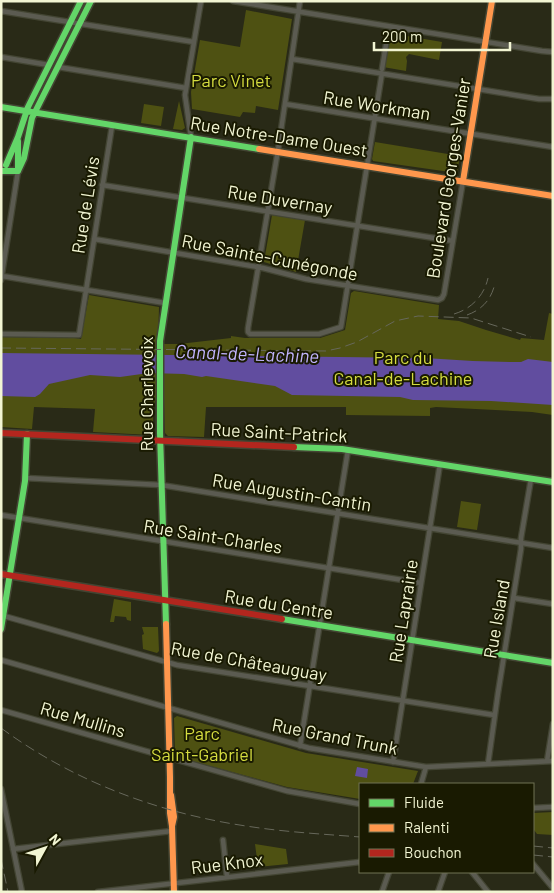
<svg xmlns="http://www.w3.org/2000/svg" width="554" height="893" font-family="Barlow,sans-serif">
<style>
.green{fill:#4e5112}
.water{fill:#614d9f}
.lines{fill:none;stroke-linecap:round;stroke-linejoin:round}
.street-casing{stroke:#434533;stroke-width:7}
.fast-casing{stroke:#434533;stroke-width:9}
.slow-casing{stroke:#434533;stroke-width:9}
.jam-casing{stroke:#434533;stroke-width:9}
.street{stroke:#5b5b51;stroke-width:4.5}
.fast{stroke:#63d668;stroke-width:6}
.slow{stroke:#ff974d;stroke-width:6}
.jam{stroke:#b3261e;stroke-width:6}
.rail{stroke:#67685b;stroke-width:1;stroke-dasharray:10 5;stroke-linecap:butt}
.labels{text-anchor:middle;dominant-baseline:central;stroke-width:4;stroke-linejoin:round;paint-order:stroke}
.park-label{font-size:18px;fill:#d5dc3f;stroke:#191a01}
.street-label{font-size:18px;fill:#f2f5d3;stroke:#191a01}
.water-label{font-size:19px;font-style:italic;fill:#c1b4fd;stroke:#191a01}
</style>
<rect width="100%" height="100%" fill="#292a17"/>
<path class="green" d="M246,10L292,19L278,110L256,106L255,113L243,112L240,117L192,109L191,92L200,40L240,47Z
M389,33L442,42L439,60L409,54L406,57L407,61L406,71L383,67Z
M179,101L185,128L182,130L173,129Z
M144,104L164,107L161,126L141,123Z
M375,142L460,156L457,173L373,161L372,159Z
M272,215L305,220L296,272L264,262Z
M354,291L439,305L438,319L459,321L486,330L520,340L521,338L544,340L549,313L553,314V415L532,412L436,407L430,408V416L346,415V407H206L204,437L168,436L165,433L164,399L156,398L153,409V433L151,435L93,432L95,409L34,407L32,429L1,427V337L75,338L81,339L89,295L159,307L158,344H179L231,338V336L245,338H320L345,330L351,293Z
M461,501L481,504L477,530L457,527Z
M114,599L131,602V621L127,620L126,617L115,616L114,622H110Z
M142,627H158L159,651L157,653L143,649L142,635L144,634Z
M177,716L306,753L418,771L413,784H360V799L287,787L177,757L175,752L174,718Z
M553,812V835L537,834L534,830L533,831V813Z
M255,844L286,849L288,864L258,867Z"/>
<path class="water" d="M1,353L425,358L473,361L512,362H521L528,359L553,362V405L491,401L413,400L400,397L292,395L275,386L206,376L202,377L184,374L149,373L120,377L90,375L49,384L40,394L35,397L1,396Z
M357,767L368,769L367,778L355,776Z"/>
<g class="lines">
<defs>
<path id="street" d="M233,1L542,51L553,52
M300,1L279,144L248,328V332L250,334H319L341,327L382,73
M1,11L194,42
M1,57L49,65
M292,59L539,99H553
M58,67L186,88
M382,69L388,32
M285,104L553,147
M191,137L185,95L201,1
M102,185L453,241
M94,239L263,268L306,279L438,300L442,298L444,294L463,181
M2,276L165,303
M1,280L18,171
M1,334L79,335L112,126
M25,478L161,485L553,548
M1,515L421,583
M514,598L553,604
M4,616L177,665L494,715
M1,660L309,748L426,767L553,761
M1,710L287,791L360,804
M300,746L348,450
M547,761L553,724
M393,762L440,464
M488,764L498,693L521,549V538L531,479
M421,784L426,767
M1,789L22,892
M533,808L553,807
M223,840L227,877
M13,849L172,831
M533,864L553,888
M472,872L488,892
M98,892L360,862
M382,892L389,872
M438,892L445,872"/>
<path id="fast" d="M1,107L259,149
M18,141V171
M6,165L18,137L28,107L81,1
M1,171H18
M18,171L24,158L32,118L91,1
M294,447L342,449L553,482
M282,619L553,663
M166,624L160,433V341L191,137
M1,629L25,481L27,434"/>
<path id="slow" d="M259,149L553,196
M463,181L492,1
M166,624L170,777V813L172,826
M171,795L174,817L172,826L174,892"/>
<path id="jam" d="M1,433L294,447
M1,574L282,619"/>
</defs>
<use href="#street" class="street-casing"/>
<use href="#fast" class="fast-casing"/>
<use href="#slow" class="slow-casing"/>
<use href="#jam" class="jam-casing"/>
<use href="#street" class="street"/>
<use href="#fast" class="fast"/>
<use href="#slow" class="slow"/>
<use href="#jam" class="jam"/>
<path class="rail" d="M454,314C471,309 484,296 488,278
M467,315C481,310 490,301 494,287
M1,348L326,351L340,348L357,342L395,321L418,316L471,318L531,337
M1,728C73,781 158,813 246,826C284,832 322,834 360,837
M533,846L553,848
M533,855L553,857
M1,859L8,892"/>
</g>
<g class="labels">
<g class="park-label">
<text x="231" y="80">Parc Vinet</text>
<text x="403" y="357">Parc du<tspan x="403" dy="21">Canal-de-Lachine</tspan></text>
<text x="202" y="733">Parc<tspan x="202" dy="21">Saint-Gabriel</tspan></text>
</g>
<g class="street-label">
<text transform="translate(377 105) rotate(9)">Rue Workman</text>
<text transform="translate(279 136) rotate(9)">Rue Notre-Dame Ouest</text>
<text transform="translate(448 178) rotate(-81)">Boulevard Georges-Vanier</text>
<text transform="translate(280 199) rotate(9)">Rue Duvernay</text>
<text transform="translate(85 205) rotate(-81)">Rue de Lévis</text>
<text transform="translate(270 257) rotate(11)">Rue Sainte-Cunégonde</text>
<text transform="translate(146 394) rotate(-90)">Rue Charlevoix</text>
<text transform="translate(279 432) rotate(3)">Rue Saint-Patrick</text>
<text transform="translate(292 492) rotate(9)">Rue Augustin-Cantin</text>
<text transform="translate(213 536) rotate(9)">Rue Saint-Charles</text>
<text transform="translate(279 604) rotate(9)">Rue du Centre</text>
<text transform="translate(403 611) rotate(-81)">Rue Laprairie</text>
<text transform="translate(496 619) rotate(-80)">Rue Island</text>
<text transform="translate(249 661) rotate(10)">Rue de Châteauguay</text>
<text transform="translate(83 719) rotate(16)">Rue Mullins</text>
<text transform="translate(335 736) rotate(11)">Rue Grand Trunk</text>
<text transform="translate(227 863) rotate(-7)">Rue Knox</text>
</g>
<g class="water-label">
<text transform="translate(247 353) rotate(2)">Canal-de-Lachine</text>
</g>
</g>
<rect width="554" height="893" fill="none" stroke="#f2f5d3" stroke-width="5"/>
<rect x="359" y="783" width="175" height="90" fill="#191a01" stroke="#707255"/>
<rect x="369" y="799" width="25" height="8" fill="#63d668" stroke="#707255"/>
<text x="404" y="808" font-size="15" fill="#f2f5d3">Fluide</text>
<rect x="369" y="824" width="25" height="8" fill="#ff974d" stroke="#707255"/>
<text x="404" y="833" font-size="15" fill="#f2f5d3">Ralenti</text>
<rect x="369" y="849" width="25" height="8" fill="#b3261e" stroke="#707255"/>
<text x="404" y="858" font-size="15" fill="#f2f5d3">Bouchon</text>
<g transform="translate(45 848) rotate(50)" stroke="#191a01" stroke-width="4" paint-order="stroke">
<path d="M0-4L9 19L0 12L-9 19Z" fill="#f2f5d3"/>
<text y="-8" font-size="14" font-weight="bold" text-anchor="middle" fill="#f2f5d3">N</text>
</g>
<path d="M374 42v8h136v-8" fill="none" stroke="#f2f5d3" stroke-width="2.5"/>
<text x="382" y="42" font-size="15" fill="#f2f5d3" stroke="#191a01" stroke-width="4" paint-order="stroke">200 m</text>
</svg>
